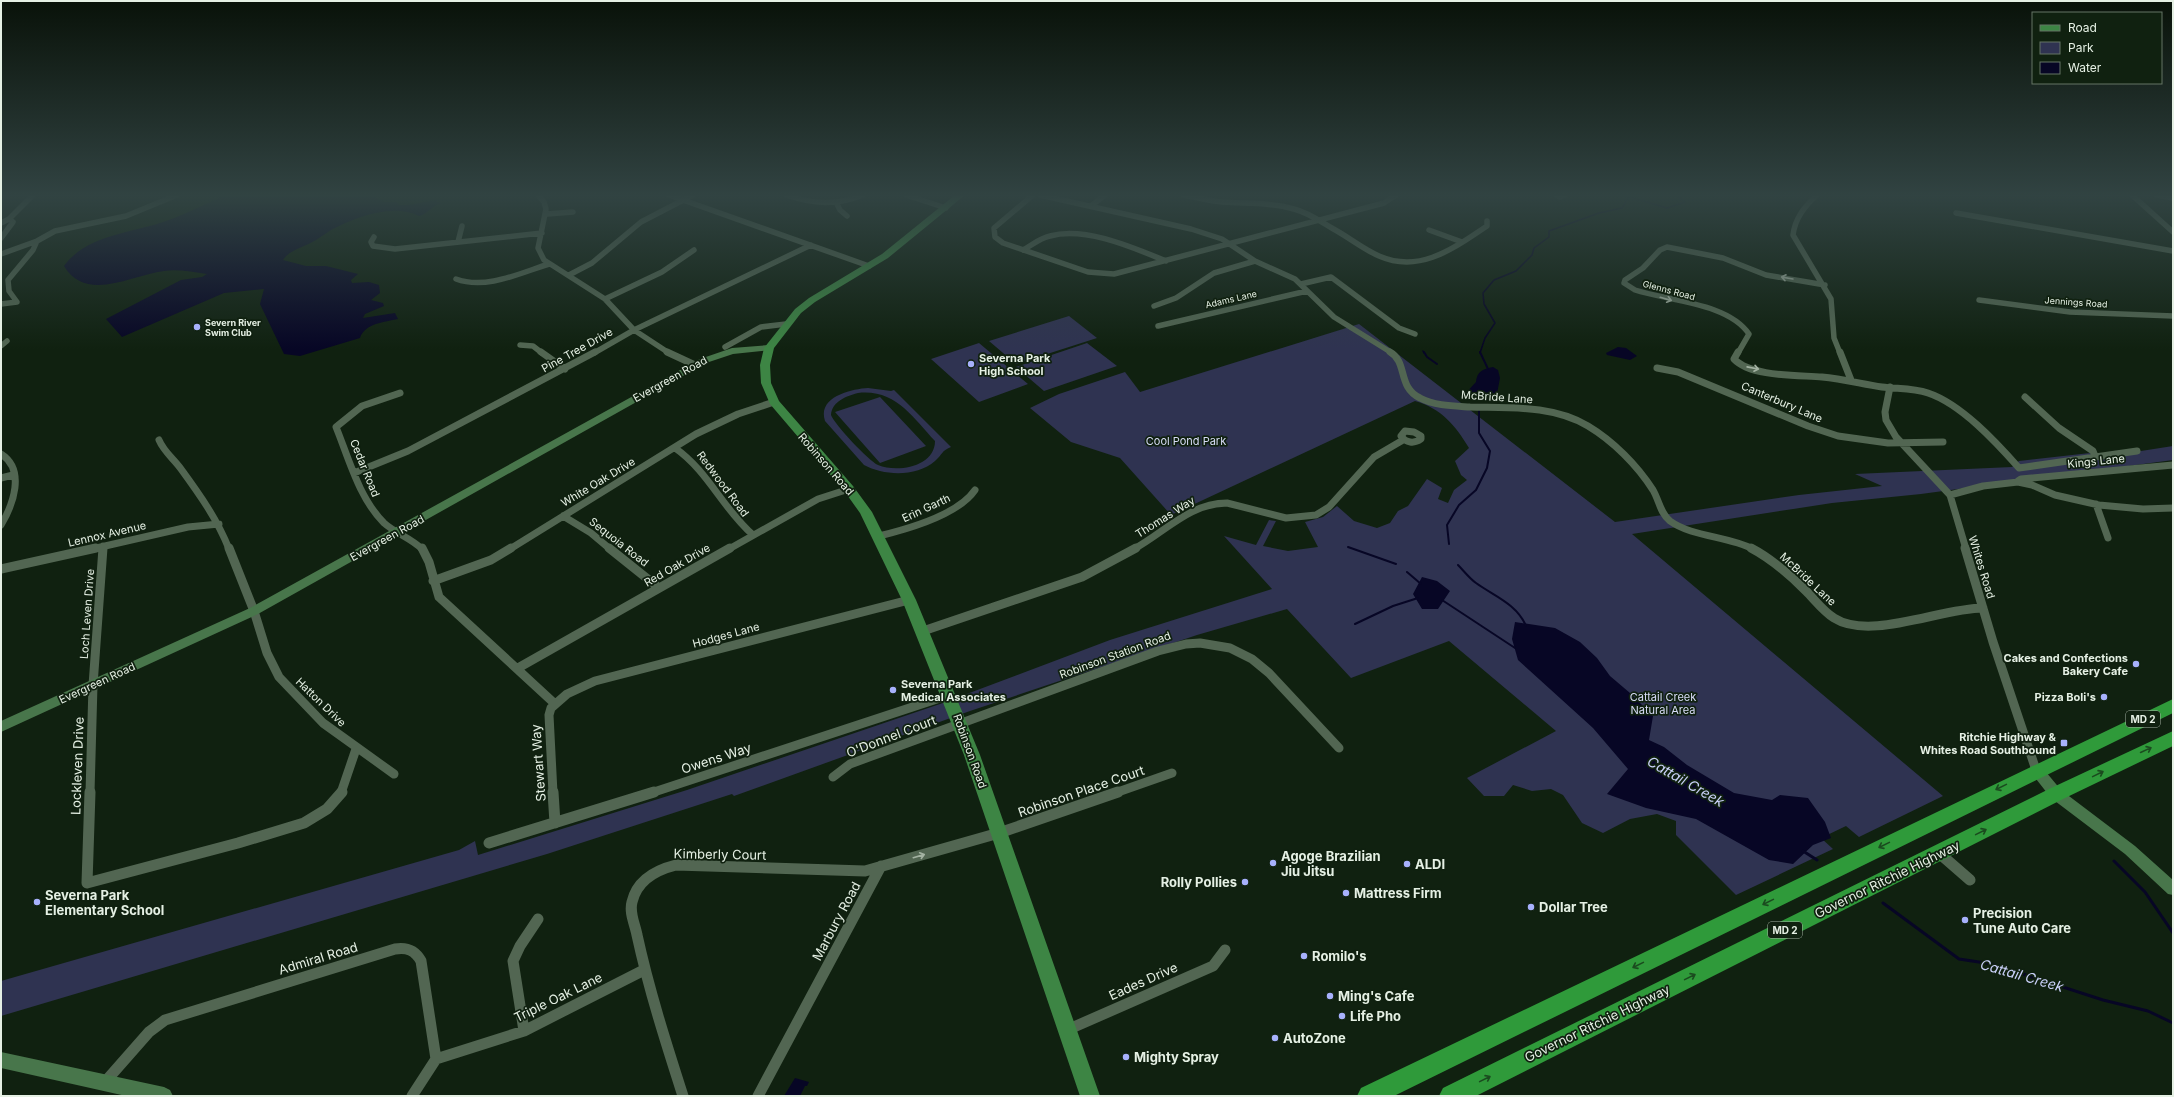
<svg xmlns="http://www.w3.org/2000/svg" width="2174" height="1097" font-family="Inter,sans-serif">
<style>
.green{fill:#2f3351;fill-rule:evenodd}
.water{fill:#070625}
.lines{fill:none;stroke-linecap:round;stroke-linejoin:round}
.stream-far2{stroke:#070625;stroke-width:1.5}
.stream-far1{stroke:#070625;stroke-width:2}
.stream{stroke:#070625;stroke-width:3}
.street-far3{stroke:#526652;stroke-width:5.5}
.street-far2{stroke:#526652;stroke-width:7}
.street-far1{stroke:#526652;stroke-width:9}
.street{stroke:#526652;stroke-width:11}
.secondary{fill:#48764b;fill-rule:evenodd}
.primary{fill:#3d8544;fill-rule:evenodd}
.highway{fill:#2f9a3a;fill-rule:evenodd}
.oneway{stroke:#a3b2a2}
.oneway2{stroke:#1b4b1f}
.poi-dot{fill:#a7b1fc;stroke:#102110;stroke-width:1.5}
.labels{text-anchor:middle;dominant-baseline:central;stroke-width:3.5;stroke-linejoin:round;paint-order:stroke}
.far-street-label{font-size:9px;fill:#e5f0e4;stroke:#102110}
.far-poi-label{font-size:9px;font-weight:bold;fill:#e5f0e4;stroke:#102110;text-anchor:start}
.shield{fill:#102110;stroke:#a5b2a4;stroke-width:1}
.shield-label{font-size:10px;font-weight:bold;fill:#e5f0e4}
.street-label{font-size:11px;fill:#e5f0e4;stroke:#102110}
.poi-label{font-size:11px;font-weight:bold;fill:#e5f0e4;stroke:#102110;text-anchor:end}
.park-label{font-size:11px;fill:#d8dcf7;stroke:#102110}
.near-street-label{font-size:13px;fill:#e5f0e4;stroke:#102110}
.near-poi-label{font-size:13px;font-weight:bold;fill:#e5f0e4;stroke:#102110;text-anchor:start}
.near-water-label{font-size:14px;font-style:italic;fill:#cad1f9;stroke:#102110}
</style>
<rect width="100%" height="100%" fill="#102110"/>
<path class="green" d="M1069,316L1097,338L1016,364L989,341Z
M1359,324L1615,522L1799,495L1882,486L1855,474L2012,467L2019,461L2090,453L2096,458L2173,446V460L1921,494L1832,503L1632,534L1943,796L1859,837L1846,826L1821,838L1833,849L1736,895L1676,835V821L1657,814L1630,819L1603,833L1582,823L1563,795L1551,789L1532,791L1513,785L1504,796H1484L1467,778L1556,731L1449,641L1351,678L1287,609L1197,635L970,711L734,796L732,794L547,854L1,1016V981L459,850L475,841L478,855L687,790L940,704L1110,640L1272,589L1224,536L1256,545L1269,520L1276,521L1263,546L1288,551L1318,547L1305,522L1323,517L1337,506L1354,521L1377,528L1390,523L1398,511L1408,506L1427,479L1442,488L1438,499L1448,503L1454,490L1467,480L1461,475L1455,461L1469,448C1455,425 1442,409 1415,401L1171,515L1120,458L1071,442L1030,408L1059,394L1125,372L1140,392Z
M979,343L1028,384L979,402L931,359Z
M1087,343L1117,366L1044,391L1016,367Z
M868,388L891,391L894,390L951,447C941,451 943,454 935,461C917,477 884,476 864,465L825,421C817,397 851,389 868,388ZM858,393C896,389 912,417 935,441C935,467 897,473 878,465C869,461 834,424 831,415C832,401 847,396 858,393Z
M880,397L926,446L880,463L835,412Z"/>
<path class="water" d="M225,195H373L383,202H396L399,205C414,206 423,201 437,200V202L442,203C432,205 428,214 419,216C393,203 356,217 331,230C326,233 321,237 316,240C305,247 290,249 283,260L306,266H326L358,274L351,280L352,283L369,282L379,285L380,293L371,300L383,303L384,306L365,314L363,318L395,313L398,319C385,322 365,323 360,338L300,356L284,354L260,304L264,289L224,293L122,337L106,319L181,280L202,277L207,274C193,272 177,269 164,271C132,275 86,303 64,266C87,234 134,233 169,220C187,213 207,204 225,195Z
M1618,347L1626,348L1637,356L1630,360L1607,355L1606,353Z
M1493,367L1498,370L1500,378L1496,399L1484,401L1463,396L1476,382C1477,371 1483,369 1493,367Z
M1422,577L1437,581L1450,591L1438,609H1422L1413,594Z
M1515,622L1555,628L1580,642L1597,658L1610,676L1630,693L1653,716L1649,740L1664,747L1687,765L1734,793L1772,800L1780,795L1808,798L1825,822L1831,838L1813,845L1793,864L1769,860L1696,819L1646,808L1607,794L1628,769L1593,728L1518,660L1512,639Z
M795,1078L809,1082L807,1086H805L800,1096H784Z"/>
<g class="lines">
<path class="stream-far2" d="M1630,197L1667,208L1685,202L1676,195
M1423,351L1424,353
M1480,353L1485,338L1495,323L1484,304L1483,293L1494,280L1516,271L1532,255L1534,248L1549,237V231L1599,213L1622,208L1630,195"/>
<path class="stream-far1" d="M1424,352L1427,357L1437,364
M1480,352L1488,369
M1449,544L1447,525L1459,505L1476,490L1487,468L1490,451L1479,433V411
M1348,547L1396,564
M1458,565C1464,571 1469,578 1476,583C1494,596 1517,604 1526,626
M1407,572L1421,584
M1442,600L1515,648
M1355,624L1393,606L1418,598"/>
<path class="stream" d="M1803,851L1817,860
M2114,861L2145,892L2173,933
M1883,903L1959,959L1992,964L2103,1000L2148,1011L2173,1023"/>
<path class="street-far3" d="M538,195L544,202L546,209L538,248L544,260L605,299L634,330L669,353
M669,195L869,266
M786,195C813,204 836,206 863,195
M906,195L946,208
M1033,195L994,228L995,237L1003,243L1088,272L1114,274L1384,203L1396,195
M1040,195L1191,229L1222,239L1255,261L1295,279L1334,317L1392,353
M1183,195C1196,197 1209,201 1222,202C1246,204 1270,202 1294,209C1310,213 1324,224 1337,231C1351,239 1365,250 1379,256C1420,274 1454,248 1487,226V221
M1556,195L1560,197L1565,195
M1817,195C1805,206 1795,218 1793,235L1831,299L1834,338L1840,353
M2132,195L2173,232
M2157,195L2173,198
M837,204L840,210L847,216
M1091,206L1105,195
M1956,213L2173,251
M547,214L573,212
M1,223L9,219L33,195
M1429,230L1462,242
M374,237L371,242L373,246L395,249L542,233
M1,238L13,222L9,219
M458,242L462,226
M1023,250C1032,245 1040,238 1050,236C1085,226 1134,248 1166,261
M1,254L37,241L55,231L126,216L177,195
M569,275L592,263L641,222L693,195
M456,279C486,290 520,273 549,264
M1301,284L1331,277L1399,328L1415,334
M605,299L662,272L694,250
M1979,300L2070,312L2173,316
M1,304L17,302L9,291L8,280L33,250L37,241
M1154,306L1176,298L1214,273L1255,261
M1158,326L1307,291
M520,345L533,346L542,353
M1,346L7,341
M725,347L761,327L786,324
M594,353L634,330L811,245
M1738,353L1749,334C1728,303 1669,301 1635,290L1624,283L1625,280L1643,268L1660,250L1667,247L1723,258L1766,275L1825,285"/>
<path class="street-far2" d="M541,352L565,369
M667,352L695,365
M1390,352C1408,362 1397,387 1420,398C1435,406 1454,406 1470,407C1510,408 1553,405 1588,426C1613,441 1637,465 1653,490C1659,500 1660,513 1670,521C1692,537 1728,536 1753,549
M1738,352L1734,359C1751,377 1798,375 1822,377C1843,379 1862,384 1882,387C1897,389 1913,388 1928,393C1961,404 1996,442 2019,468L2137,451
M1840,352L1851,380
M1657,368L1678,372L1808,426L1838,436L1888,443L1943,442
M1890,387L1885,412L1886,420L1896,437L1950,495L1966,549
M400,393L362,406L336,427C349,459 359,498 384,523C395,533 411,538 422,549
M2025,397L2059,428L2093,451L2095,456
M1405,431L1414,432L1421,436V439C1414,444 1406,443 1401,436Z
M159,440C164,452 174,459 181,469C200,495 217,519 229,549
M675,448C708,471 723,509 753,535
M1,454C26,470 13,505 1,525
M354,473L408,451L595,352
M1,478L13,475
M2018,481L2021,479L2173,465
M1950,495L1983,486L2018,482L2032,485L2055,495L2099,505L2143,509L2173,508
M2096,504L2108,538
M563,516L591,533L610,549
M879,536C908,529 958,515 975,490
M92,549L188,527L219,524
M103,549V546
M510,549L696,434L738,414L774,402
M729,549L818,499L849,489
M1134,549C1165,532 1190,503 1227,503L1286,518L1316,515L1329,507L1374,457L1403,440"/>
<path class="street-far1" d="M229,548L254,611L267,653L279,677L323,723L394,774
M422,548L429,562L439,597L554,703
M609,548L659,588
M1751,548C1772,559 1789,574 1806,591C1815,600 1823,611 1834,618C1870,641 1941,608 1983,608
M1965,548L1993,642L2036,770
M1,569L96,548
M433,581L491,560L511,548
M923,631L1082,577L1136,548
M518,668L730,548
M833,777L850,764L1158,651L1186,644L1200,643L1230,648L1252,659L1269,673L1339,748
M90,793L93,685L103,548
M341,793L356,749
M553,793L549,715L551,708L567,694L595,681L909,600
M651,793L949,695
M1115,793L1172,773"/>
<path class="street" d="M90,792L87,883L238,843L304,823L327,809L342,792
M553,792L555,823
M489,843L654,792
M1939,853L1970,880
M1067,1030L1213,966L1225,950
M524,1031L513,961L520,946L538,919
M436,1059L524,1031L644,970
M105,1082L149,1032L165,1020L395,949C407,947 415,950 421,961L436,1059L412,1096
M683,1096C666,1043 649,990 637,935C635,924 629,913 632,902C637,880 656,870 676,865L865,871L999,833L1118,792
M758,1096L881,866"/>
<path class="secondary" d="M769,345L773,348L772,350L733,354L706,363L258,614L1,732V721L250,608L700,359L732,348Z
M2036,765L2041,766L2061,790L2135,846L2173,880V895L2168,894L2125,854L2051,798L2029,770L2031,766Z
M1,1052L164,1087L170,1090L173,1096H126L1,1068Z"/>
<path class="primary" d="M955,195H965L888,258L815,302L801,313L774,348L770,365L771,383L779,401L853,486L872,512L916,600L980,755L1100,1096H1080L964,755L902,600L860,513L845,492L770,404L761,383L760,365L764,348L795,309L809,298L882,254Z"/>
<path class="highway" d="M2173,699V713L1394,1096H1357L1361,1088Z
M2173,731V746L2063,799L1476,1096H1439L1443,1088L2049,789Z"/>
</g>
<defs><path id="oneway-shaft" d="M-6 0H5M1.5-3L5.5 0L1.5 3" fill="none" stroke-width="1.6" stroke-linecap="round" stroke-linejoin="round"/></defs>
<g class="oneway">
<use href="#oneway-shaft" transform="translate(1787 278) rotate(-170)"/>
<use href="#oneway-shaft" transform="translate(1666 299) rotate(16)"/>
<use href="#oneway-shaft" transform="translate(1753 368) rotate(11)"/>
<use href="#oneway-shaft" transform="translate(919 856) rotate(-16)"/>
</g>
<g class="oneway2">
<use href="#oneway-shaft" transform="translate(2146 750) rotate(-25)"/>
<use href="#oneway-shaft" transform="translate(2098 774) rotate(-26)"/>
<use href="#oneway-shaft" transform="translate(2001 787) rotate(154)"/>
<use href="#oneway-shaft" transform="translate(1981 832) rotate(-26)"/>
<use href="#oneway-shaft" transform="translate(1884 845) rotate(154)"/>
<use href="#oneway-shaft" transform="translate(1768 902) rotate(154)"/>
<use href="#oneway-shaft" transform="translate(1638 965) rotate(154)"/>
<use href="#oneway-shaft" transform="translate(1690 977) rotate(-26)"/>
<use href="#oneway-shaft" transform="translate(1485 1079) rotate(-26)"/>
</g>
<linearGradient id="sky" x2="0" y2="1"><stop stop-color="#091209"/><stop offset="0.56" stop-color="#314342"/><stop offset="1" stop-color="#314342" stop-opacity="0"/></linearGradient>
<rect width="2174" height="349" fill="url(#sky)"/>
<g class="poi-dot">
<circle cx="197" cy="327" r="4"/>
<circle cx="971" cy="364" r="4"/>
<circle cx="2136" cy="664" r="4"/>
<circle cx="893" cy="690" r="4"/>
<circle cx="2104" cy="697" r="4"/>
<rect x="2060" y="739" width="8" height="8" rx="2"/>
<circle cx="1273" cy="863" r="4"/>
<circle cx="1407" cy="864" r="4"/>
<circle cx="1245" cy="882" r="4"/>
<circle cx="1346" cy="893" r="4"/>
<circle cx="37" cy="902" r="4"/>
<circle cx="1531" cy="907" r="4"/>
<circle cx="1965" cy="920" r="4"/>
<circle cx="1304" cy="956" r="4"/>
<circle cx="1330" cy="996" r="4"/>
<circle cx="1342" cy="1016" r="4"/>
<circle cx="1275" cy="1038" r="4"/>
<circle cx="1126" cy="1057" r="4"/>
</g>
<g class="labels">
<g class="far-street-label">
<text transform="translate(1669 290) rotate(15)">Glenns Road</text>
<text transform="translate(1231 299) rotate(-13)">Adams Lane</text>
<text transform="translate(2076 302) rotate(4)">Jennings Road</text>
</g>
<g class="far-poi-label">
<text x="205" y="322">Severn River<tspan x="205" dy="10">Swim Club</tspan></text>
</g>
<g class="shield">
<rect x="2126" y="711" width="34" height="16" rx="3"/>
<rect x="1768" y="922" width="34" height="16" rx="3"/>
</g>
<g class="shield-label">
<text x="2143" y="719">MD 2</text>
<text x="1785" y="930">MD 2</text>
</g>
<g class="street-label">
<text transform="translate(577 350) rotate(-29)">Pine Tree Drive</text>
<text transform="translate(670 379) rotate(-29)">Evergreen Road</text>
<text transform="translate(1497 397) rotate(4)">McBride Lane</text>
<text transform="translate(1782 402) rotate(23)">Canterbury Lane</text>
<text transform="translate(2096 461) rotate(-6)">Kings Lane</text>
<text transform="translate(826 464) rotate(49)">Robinson Road</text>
<text transform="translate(365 468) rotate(68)">Cedar Road</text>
<text transform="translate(598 482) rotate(-31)">White Oak Drive</text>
<text transform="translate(723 484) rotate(53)">Redwood Road</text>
<text transform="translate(926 508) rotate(-25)">Erin Garth</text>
<text transform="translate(1165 517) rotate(-32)">Thomas Way</text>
<text transform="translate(107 534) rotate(-13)">Lennox Avenue</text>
<text transform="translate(387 538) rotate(-29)">Evergreen Road</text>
<text transform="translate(619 542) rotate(38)">Sequoia Road</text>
<text transform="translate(677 565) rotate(-30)">Red Oak Drive</text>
<text transform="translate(1982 567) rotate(73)">Whites Road</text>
<text transform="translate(1808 579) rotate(43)">McBride Lane</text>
<text transform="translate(87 614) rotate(-86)">Loch Leven Drive</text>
<text transform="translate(726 635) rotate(-15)">Hodges Lane</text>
<text transform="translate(1115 655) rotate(-20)">Robinson Station Road</text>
<text transform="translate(97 683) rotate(-25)">Evergreen Road</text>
<text transform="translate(321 702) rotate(44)">Hatton Drive</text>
<text transform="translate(970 751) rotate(70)">Robinson Road</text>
</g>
<g class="poi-label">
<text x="979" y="358" text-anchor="start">Severna Park<tspan x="979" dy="13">High School</tspan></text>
<text x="2128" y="658">Cakes and Confections<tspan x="2128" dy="13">Bakery Cafe</tspan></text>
<text x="901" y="684" text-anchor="start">Severna Park<tspan x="901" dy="13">Medical Associates</tspan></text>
<text x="2096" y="697">Pizza Boli's</text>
<text x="2056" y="737">Ritchie Highway &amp;<tspan x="2056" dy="13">Whites Road Southbound</tspan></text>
</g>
<g class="park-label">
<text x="1186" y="441">Cool Pond Park</text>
<text x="1663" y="697">Cattail Creek<tspan x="1663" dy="13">Natural Area</tspan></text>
</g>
<g class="near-street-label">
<text transform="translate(891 736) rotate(-21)">O'Donnel Court</text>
<text transform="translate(716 758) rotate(-18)">Owens Way</text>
<text transform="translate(538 763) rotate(-94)">Stewart Way</text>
<text transform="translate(77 766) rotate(-88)">Lockleven Drive</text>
<text transform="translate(1081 791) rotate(-19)">Robinson Place Court</text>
<text transform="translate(720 854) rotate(1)">Kimberly Court</text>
<text transform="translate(1887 879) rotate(-26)">Governor Ritchie Highway</text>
<text transform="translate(836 921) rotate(-62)">Marbury Road</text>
<text transform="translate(318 958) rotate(-17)">Admiral Road</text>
<text transform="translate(1143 981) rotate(-24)">Eades Drive</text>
<text transform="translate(558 997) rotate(-26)">Triple Oak Lane</text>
<text transform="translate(1597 1023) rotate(-26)">Governor Ritchie Highway</text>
</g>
<g class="near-poi-label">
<text x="1281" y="856">Agoge Brazilian<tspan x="1281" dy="15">Jiu Jitsu</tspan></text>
<text x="1415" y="864">ALDI</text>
<text x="1237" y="882" text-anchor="end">Rolly Pollies</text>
<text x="1354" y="893">Mattress Firm</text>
<text x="45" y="895">Severna Park<tspan x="45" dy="15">Elementary School</tspan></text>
<text x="1539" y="907">Dollar Tree</text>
<text x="1973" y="913">Precision<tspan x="1973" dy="15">Tune Auto Care</tspan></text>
<text x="1312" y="956">Romilo's</text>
<text x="1338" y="996">Ming's Cafe</text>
<text x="1350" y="1016">Life Pho</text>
<text x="1283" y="1038">AutoZone</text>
<text x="1134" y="1057">Mighty Spray</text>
</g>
<g class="near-water-label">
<text transform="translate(1686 781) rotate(30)">Cattail Creek</text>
<text transform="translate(2022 975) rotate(16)">Cattail Creek</text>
</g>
</g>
<rect width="2174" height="1097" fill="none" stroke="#e5f0e4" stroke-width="4"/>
<rect x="2032" y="12" width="130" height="72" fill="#102110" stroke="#657465"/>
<rect x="2040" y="25" width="20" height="6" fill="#3d8544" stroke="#657465"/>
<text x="2068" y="32" font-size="12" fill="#e5f0e4">Road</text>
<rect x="2040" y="42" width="20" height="12" fill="#2f3351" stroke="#657465"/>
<text x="2068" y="52" font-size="12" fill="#e5f0e4">Park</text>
<rect x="2040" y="62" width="20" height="12" fill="#070625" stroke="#657465"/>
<text x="2068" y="72" font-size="12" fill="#e5f0e4">Water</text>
</svg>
